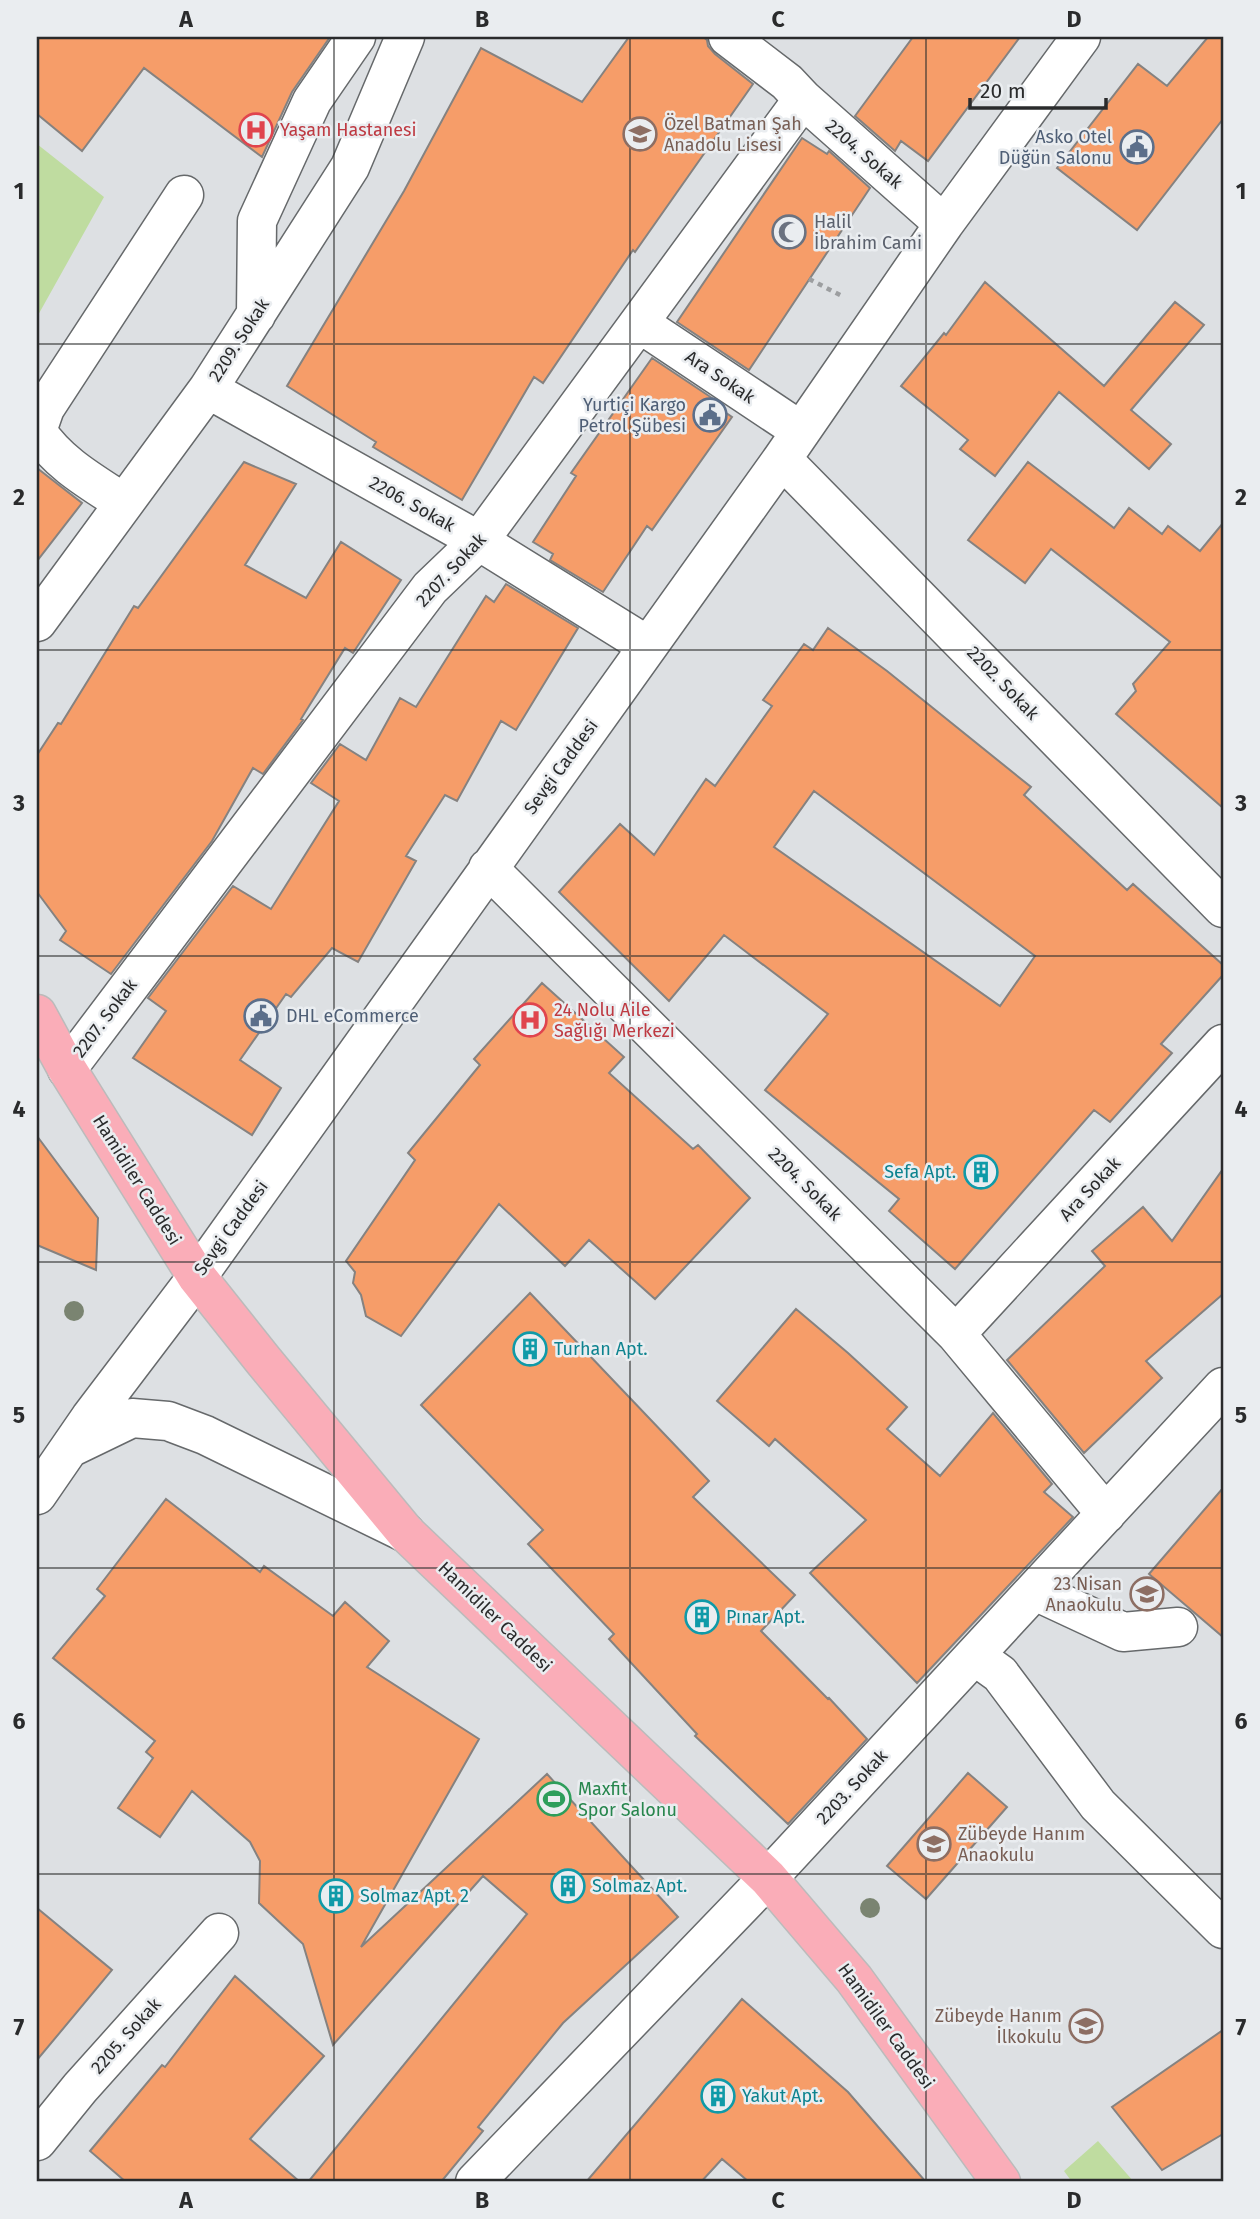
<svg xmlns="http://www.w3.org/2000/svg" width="1260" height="2219" font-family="'Fira Sans',sans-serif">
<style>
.green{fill:#bfdca0}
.building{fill:#f69d69;stroke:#858280;stroke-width:2;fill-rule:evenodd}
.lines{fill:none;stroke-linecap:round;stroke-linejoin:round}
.minor-casing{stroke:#66696b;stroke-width:41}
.major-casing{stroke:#bbb;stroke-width:41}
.path{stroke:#9c9ea0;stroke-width:4.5;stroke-dasharray:5 5;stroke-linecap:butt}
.minor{stroke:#fff;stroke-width:38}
.major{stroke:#faadb8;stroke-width:38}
.tree{fill:#7a8471}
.grid{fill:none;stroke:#2a2b2c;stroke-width:2;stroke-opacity:0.55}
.labels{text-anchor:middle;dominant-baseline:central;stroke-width:5;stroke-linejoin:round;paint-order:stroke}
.education-label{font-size:18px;fill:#785e54;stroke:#eaedf0;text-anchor:start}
.health-label{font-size:18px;fill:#be3a42;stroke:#eaedf0;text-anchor:start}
.service-label{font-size:18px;fill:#4e5e75;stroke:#eaedf0;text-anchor:end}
.street-label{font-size:18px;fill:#2a2b2c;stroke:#eaedf0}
.worship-label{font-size:18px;fill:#5b616d;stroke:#eaedf0;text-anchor:start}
.culture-label{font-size:18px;fill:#0d838f;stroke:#eaedf0;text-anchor:start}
.leisure-label{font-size:18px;fill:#27864d;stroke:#eaedf0;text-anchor:start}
.neatline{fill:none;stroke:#2a2b2c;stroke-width:2.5}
.grid-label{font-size:23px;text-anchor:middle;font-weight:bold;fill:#2a2b2c}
</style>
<rect width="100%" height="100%" fill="#dde0e3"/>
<path class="green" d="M37,144L104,197L37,317Z
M1098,2141L1134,2182H1072L1064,2171Z"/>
<path class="building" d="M37,37H330L292,92L262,157L144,68L82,151L37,114Z
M629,37H703L707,40L708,46L715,54L753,84L635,252L633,250L543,383L534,377L462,500L373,447L376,442L287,386L404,191L481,48L582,102Z
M913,37H1020L928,161L901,141L895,151L855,116Z
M1208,37H1223V119L1137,230L1057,168L1138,64L1167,86Z
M802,138L827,154L829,151L870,188L749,370L677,322Z
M985,282L1104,386L1175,302L1204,325L1131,410L1171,444L1149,469L1059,392L995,476L960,449L968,440L901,386L944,333L946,335Z
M652,358L724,406L722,410L732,417L652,530L647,526L603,592L550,560L553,554L533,542L576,476L571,473Z
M244,462L296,484L245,565L306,598L341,542L401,580L353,653L345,648L301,719L303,720L263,774L253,768L212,841L111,974L60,940L66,931L37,892V755L58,723L61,724L134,606L138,608Z
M1028,462L1114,528L1129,508L1162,534L1168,526L1200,551L1223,523V808L1116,714L1136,691L1133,684L1170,642L1051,549L1025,583L968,540Z
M37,468L82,503L37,561Z
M506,584L578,628L516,730L501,721L457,801L445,795L406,856L416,861L358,962L332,948L291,997L286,994L240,1060L281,1088L252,1135L133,1058L166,1011L148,998L233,886L271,909L339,801L311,783L340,744L366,760L400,698L416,707L486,596L494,602Z
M828,628L887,671L1031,787L1024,795L1127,890L1133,884L1223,965V975L1161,1044L1172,1053L1110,1122L1094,1110L955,1269L889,1211L899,1199L765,1090L828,1014L724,935L669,1001L559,892L620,824L654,855L706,779L715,786L772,706L763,700L804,644L813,650ZM814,791L1035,956L1000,1006L774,847Z
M542,983L624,1057L609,1073L693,1149L698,1145L750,1198L655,1299L589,1240L565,1266L499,1204L401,1336L366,1316L361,1295L353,1283L355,1272L346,1261L415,1160L408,1153L480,1065L474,1059Z
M37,1136L98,1218L96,1270L37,1245Z
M1223,1169V1294L1146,1361L1162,1378L1084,1453L1007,1360L1105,1266L1092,1251L1143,1207L1172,1241Z
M530,1293L709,1481L693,1497L795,1595L761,1631L828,1699L829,1698L867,1739L788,1824L695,1736L697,1734L609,1639L614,1634L528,1544L543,1530L421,1405Z
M796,1309L848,1353L907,1407L887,1429L940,1476L993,1413L1052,1484L1044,1492L1073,1517L917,1683L810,1573L866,1520L775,1439L769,1446L717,1401Z
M1223,1488V1637L1149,1574Z
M166,1499L260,1572L264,1566L333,1616L345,1602L389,1641L367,1667L479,1739L361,1947L547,1774L678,1917L563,2023L478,2127L483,2131L441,2182H308L527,1914L483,1876L333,2045L303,1944L259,1903L260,1861L250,1842L192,1791L160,1837L118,1808L153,1758L146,1752L155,1741L53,1658L105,1596L97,1589Z
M968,1773L1007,1807L926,1899L887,1866Z
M37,1908L112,1970L37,2060Z
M235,1976L324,2056L250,2139L300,2182H126L90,2151L162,2065L165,2067Z
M742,1999L848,2092L926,2182H749L722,2159L701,2182H586Z
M1223,2030V2134L1162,2170L1112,2107Z"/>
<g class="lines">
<defs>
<path id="minor" d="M728,37L787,82L803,99L944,224
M256,315L257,221L312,101L356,37
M639,323L801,431
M208,389L479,541L648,646
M782,459L1223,908
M124,503C92,482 59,464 37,431L45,408L184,195
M37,622L208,389L350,167L405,37
M488,868L956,1334L1106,1514
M67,1069L430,588L479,541L803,99
M956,1334L1223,1044
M72,1447L132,1418L168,1421L205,1435L406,1533
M37,1495L90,1418L197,1277L782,459L944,224L1081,37
M1035,1591L1123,1632L1178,1627
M975,1656L1000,1674L1098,1805L1223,1929
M37,2141L80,2088L219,1933
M475,2182L768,1878L1223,1387"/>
<path id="major" d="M37,1014L67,1069L197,1277L263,1360L406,1533L768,1878L854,1979L1001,2182"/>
</defs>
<use href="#minor" class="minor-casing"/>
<use href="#major" class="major-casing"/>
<path class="path" d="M809,279L842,296"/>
<use href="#minor" class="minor"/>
<use href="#major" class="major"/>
</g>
<g class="tree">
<circle cx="74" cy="1311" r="10"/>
<circle cx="870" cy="1908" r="10"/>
</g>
<path class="grid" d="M334,37V2182M630,37V2182M926,37V2182M37,344H1223M37,650H1223M37,956H1223M37,1262H1223M37,1568H1223M37,1874H1223"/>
<defs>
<symbol id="hospital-ring" viewBox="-11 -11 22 22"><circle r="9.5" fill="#eaedf0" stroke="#e0444e" stroke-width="1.5"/><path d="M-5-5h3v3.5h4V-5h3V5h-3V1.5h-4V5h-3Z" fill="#e0444e"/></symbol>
<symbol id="school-ring" viewBox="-11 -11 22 22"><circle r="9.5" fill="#eaedf0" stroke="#8d6e63" stroke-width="1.5"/><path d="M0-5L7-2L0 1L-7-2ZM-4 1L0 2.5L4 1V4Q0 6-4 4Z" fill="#8d6e63"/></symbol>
<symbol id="civic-ring" viewBox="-11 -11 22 22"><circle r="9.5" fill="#eaedf0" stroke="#5c6f8a" stroke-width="1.5"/><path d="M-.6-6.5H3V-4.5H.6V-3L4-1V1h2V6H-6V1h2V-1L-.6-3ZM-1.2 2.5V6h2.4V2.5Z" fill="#5c6f8a"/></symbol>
<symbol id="mosque-ring" viewBox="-11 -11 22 22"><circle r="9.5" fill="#eaedf0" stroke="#6b7280" stroke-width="1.5"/><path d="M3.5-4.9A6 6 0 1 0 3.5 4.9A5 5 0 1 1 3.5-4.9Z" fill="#6b7280"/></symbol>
<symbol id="building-ring" viewBox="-11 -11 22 22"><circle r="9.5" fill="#eaedf0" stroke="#0f9aa8" stroke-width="1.5"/><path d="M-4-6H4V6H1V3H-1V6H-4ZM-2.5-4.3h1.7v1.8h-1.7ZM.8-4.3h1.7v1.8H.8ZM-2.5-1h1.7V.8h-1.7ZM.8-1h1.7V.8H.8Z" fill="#0f9aa8"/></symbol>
<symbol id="stadium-ring" viewBox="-11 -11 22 22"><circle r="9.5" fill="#eaedf0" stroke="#2e9e5b" stroke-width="1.5"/><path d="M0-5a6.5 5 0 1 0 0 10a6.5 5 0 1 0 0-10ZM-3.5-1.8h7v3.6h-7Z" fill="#2e9e5b"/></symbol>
</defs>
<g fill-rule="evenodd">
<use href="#hospital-ring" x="237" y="111" width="38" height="38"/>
<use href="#school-ring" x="621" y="115" width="38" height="38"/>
<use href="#civic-ring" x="1118" y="128" width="38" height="38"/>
<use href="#mosque-ring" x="770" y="213" width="38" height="38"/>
<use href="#civic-ring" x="691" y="396" width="38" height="38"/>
<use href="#civic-ring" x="242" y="997" width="38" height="38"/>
<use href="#hospital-ring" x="511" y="1001" width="38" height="38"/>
<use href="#building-ring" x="962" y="1153" width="38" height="38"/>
<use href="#building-ring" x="511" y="1330" width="38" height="38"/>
<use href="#school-ring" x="1128" y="1575" width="38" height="38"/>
<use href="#building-ring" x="683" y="1598" width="38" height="38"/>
<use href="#stadium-ring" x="535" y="1780" width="38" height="38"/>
<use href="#school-ring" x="915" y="1825" width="38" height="38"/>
<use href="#building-ring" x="549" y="1867" width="38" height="38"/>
<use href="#building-ring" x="317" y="1877" width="38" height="38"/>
<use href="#school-ring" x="1067" y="2007" width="38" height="38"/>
<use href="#building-ring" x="699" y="2077" width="38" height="38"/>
</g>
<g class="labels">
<g class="education-label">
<text x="664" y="124">Özel Batman Şah<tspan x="664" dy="21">Anadolu Lisesi</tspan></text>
<text x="1122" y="1584" text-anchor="end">23 Nisan<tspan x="1122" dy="21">Anaokulu</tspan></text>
<text x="958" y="1834">Zübeyde Hanım<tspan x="958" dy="21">Anaokulu</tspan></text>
<text x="1062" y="2016" text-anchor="end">Zübeyde Hanım<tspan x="1062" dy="21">İlkokulu</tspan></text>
</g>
<g class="health-label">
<text x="280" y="130">Yaşam Hastanesi</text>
<text x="554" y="1010">24 Nolu Aile<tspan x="554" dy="21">Sağlığı Merkezi</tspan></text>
</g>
<g class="service-label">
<text x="1112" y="137">Asko Otel<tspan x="1112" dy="21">Düğün Salonu</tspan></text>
<text x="686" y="405">Yurtiçi Kargo<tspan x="686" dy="21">Petrol Şübesi</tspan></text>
<text x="286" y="1016" text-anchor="start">DHL eCommerce</text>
</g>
<g class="street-label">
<text transform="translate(864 154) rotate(41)">2204. Sokak</text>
<text transform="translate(239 340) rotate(-57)">2209. Sokak</text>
<text transform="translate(720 377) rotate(34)">Ara Sokak</text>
<text transform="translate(412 504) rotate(29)">2206. Sokak</text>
<text transform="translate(451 570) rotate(-47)">2207. Sokak</text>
<text transform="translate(1003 683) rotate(46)">2202. Sokak</text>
<text transform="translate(561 767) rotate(-54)">Sevgi Caddesi</text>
<text transform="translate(105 1018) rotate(-53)">2207. Sokak</text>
<text transform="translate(137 1180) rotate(58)">Hamidiler Caddesi</text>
<text transform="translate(805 1184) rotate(45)">2204. Sokak</text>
<text transform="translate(1090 1189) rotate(-47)">Ara Sokak</text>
<text transform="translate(231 1228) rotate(-54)">Sevgi Caddesi</text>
<text transform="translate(495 1617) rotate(44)">Hamidiler Caddesi</text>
<text transform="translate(852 1787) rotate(-47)">2203. Sokak</text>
<text transform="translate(886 2026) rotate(54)">Hamidiler Caddesi</text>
<text transform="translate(126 2036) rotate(-48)">2205. Sokak</text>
</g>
<g class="worship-label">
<text x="814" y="222">Halil<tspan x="814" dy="21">İbrahim Cami</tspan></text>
</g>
<g class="culture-label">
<text x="956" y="1172" text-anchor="end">Sefa Apt.</text>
<text x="554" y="1349">Turhan Apt.</text>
<text x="726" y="1617">Pınar Apt.</text>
<text x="592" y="1886">Solmaz Apt.</text>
<text x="360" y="1896">Solmaz Apt. 2</text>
<text x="742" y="2096">Yakut Apt.</text>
</g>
<g class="leisure-label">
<text x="578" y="1789">Maxfit<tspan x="578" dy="21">Spor Salonu</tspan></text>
</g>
</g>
<rect width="1260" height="2219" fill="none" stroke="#eaedf0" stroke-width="77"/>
<path d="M970 98v10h136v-10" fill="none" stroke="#2a2b2c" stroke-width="3.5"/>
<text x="980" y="98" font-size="21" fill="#2a2b2c" stroke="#eaedf0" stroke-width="5" paint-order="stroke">20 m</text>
<rect x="38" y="38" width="1184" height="2142" class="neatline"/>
<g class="grid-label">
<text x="186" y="27">A</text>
<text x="482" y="27">B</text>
<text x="778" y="27">C</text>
<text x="1074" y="27">D</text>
<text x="19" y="199">1</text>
<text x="1241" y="199">1</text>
<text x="19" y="505">2</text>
<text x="1241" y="505">2</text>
<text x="19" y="811">3</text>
<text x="1241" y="811">3</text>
<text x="19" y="1117">4</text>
<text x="1241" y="1117">4</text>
<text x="19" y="1423">5</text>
<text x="1241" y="1423">5</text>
<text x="19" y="1729">6</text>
<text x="1241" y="1729">6</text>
<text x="19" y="2035">7</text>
<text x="1241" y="2035">7</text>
<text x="186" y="2208">A</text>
<text x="482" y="2208">B</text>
<text x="778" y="2208">C</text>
<text x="1074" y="2208">D</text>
</g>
</svg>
